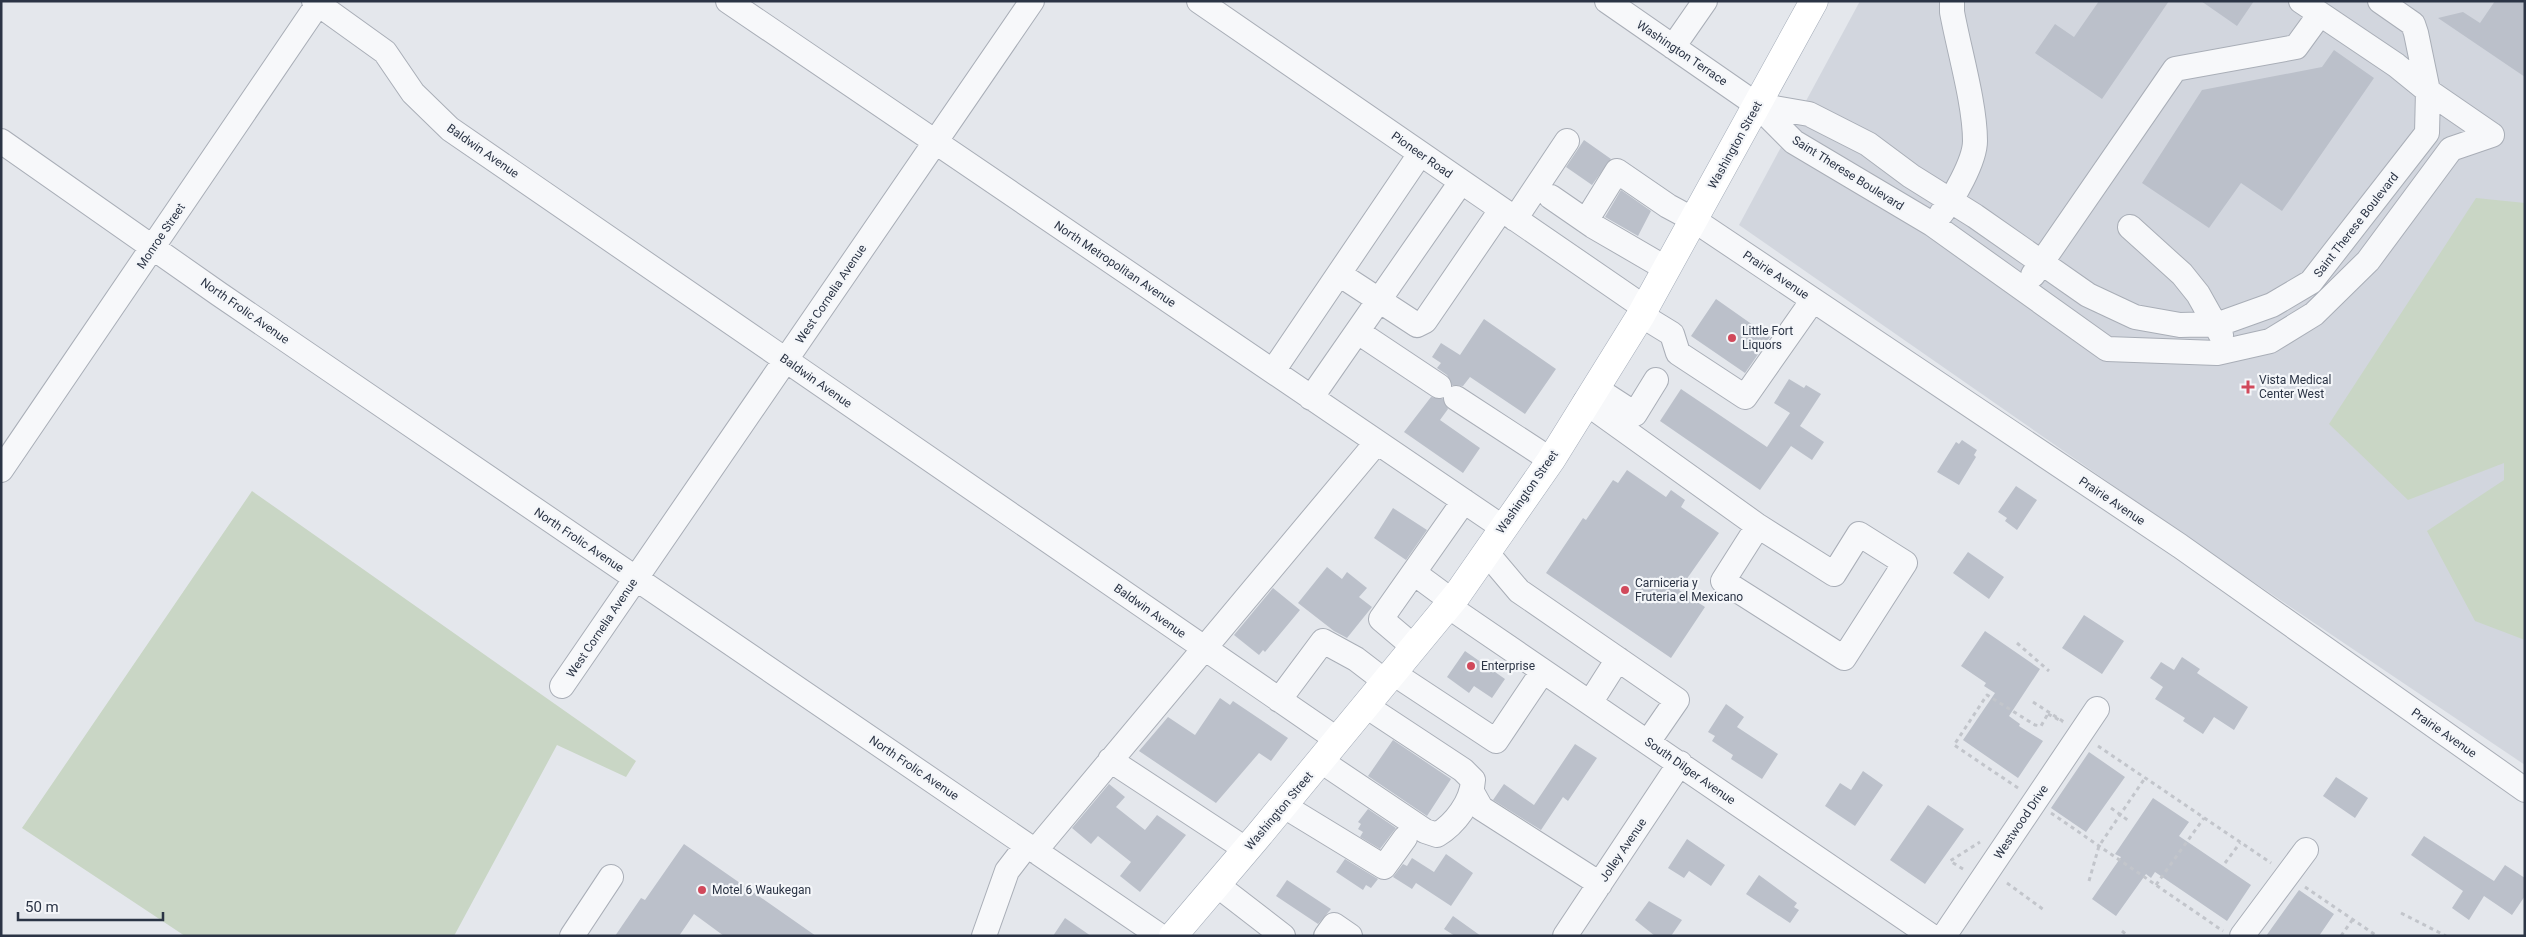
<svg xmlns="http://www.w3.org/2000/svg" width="2526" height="937" font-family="Roboto,sans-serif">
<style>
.built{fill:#d2d6de}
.green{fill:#c9d6c5}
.building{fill:#bbc0ca}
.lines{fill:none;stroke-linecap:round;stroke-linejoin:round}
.minor-casing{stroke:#a9aeb7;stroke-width:26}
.major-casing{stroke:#a3abb8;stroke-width:29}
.path{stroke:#c2c5cb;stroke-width:3;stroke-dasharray:4 4;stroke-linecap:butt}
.minor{stroke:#f7f8fa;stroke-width:24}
.major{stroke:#fff;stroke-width:28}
.poi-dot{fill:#d1495b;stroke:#f4f6f9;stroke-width:2}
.labels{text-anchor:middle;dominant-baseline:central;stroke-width:4.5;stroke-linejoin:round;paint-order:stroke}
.street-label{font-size:12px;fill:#2b3445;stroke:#f4f6f9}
.poi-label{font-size:12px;fill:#2b3445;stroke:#f4f6f9;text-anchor:start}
</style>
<rect width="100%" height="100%" fill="#e4e7ec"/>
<path class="built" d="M1860,1H2525V765L2203,548L1739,225Z"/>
<path class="green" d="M2476,198L2525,203V640L2475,621L2427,531L2504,480V463L2408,500L2329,424Z
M252,491L636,761L626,777L557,745L454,936H185L22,828Z"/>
<path class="building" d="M2099,1H2169L2102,99L2035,53L2055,24L2074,37Z
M2201,1H2254L2237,26Z
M2495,1H2525V77L2438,18L2463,12L2480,23Z
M2334,50L2374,78L2282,211L2241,183L2209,228L2142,183L2202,90L2322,67Z
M1584,140L1611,159L1592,185L1566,167Z
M1621,190L1651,211L1638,236L1605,217Z
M1716,299L1770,337L1745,373L1691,336Z
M1484,319L1556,369L1525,414L1470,377L1463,386L1452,385L1447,375L1437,368L1441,363L1432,357L1441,343L1460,355Z
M1789,379L1804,388L1806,385L1821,394L1800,426L1824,442L1812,460L1791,446L1760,490L1660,421L1681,389L1767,447L1790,413L1774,403Z
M1431,397L1443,399L1448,409L1440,420L1480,448L1463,473L1404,432Z
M1962,440L1977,450L1974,455L1976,457L1959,485L1937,472L1956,442L1959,444Z
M1627,470L1666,497L1671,490L1685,500L1681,507L1719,533L1679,590L1705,607L1671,658L1546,573L1583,518L1586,520L1613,480L1618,483Z
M2016,486L2037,500L2017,530L2005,521L2007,518L1998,512Z
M1393,508L1427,530L1406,560L1374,538Z
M1968,552L2004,577L1989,599L1953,573Z
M1327,567L1342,579L1347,572L1367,588L1359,597L1372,607L1347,638L1334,631L1298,603Z
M1273,588L1300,610L1265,652L1263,650L1259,655L1234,635Z
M2084,615L2124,641L2102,674L2062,648Z
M1985,631L2040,669L2009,716L2020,724L2019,726L2043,741L2018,778L1963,740L1995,693L1984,686L1986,683L1961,666Z
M1465,651L1505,679L1492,698L1474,686L1469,693L1447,677Z
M2182,657L2200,669L2197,673L2248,707L2234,730L2214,717L2203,734L2183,721L2185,718L2155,699L2163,687L2150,678L2161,662L2174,670Z
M1220,698L1230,705L1233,701L1288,738L1271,761L1259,753L1216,803L1139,751L1168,717L1195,735Z
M1726,704L1744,717L1737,727L1778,754L1762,779L1731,759L1733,755L1712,741L1715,736L1708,732Z
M1393,740L1451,779L1427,816L1368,776Z
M1575,744L1597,758L1568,801L1563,797L1541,830L1493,800L1504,784L1534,805Z
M2089,752L2125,777L2086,832L2051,808Z
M1863,771L1883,785L1855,826L1825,806L1840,783L1851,790Z
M2336,777L2368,798L2355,818L2323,796Z
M1109,784L1125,797L1116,807L1145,830L1157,815L1186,835L1140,892L1120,876L1131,862L1098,836L1091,844L1072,828Z
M2153,798L2189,822L2179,836L2251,885L2227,921L2155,872L2151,878L2146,874L2116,916L2092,899L2121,857L2115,854Z
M1928,805L1964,829L1925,884L1890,860Z
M1368,809L1396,828L1380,849L1360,837L1363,832L1358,829L1361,824L1358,822Z
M2424,836L2494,881L2505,865L2525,878V896L2512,915L2484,896L2469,920L2452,908L2463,891L2411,855Z
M1687,839L1725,865L1711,886L1689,871L1684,878L1668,868Z
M684,844L816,936H724L694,914L679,936H615L641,898L645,900Z
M1446,854L1473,873L1451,906L1416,883L1412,889L1393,877L1403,864L1407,866L1412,858L1434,872Z
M1345,859L1378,879L1371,888L1366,885L1363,890L1336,872Z
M1759,875L1797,903L1794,907L1799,910L1790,923L1746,894Z
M1287,880L1331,909L1318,924L1276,896Z
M2299,890L2334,914L2319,936H2266Z
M1649,901L1682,920L1671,936H1655L1635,920Z
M1453,916L1481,936H1455L1444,929Z
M1065,918L1091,936H1053Z"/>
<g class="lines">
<defs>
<path id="minor" d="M314,1L385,52L413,93L450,129L1338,740
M728,1L1502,527
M1199,1L1645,308
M1607,1L1757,105L1794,142L1932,224L2107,349L2217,353L2270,341L2314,314L2368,261L2451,149L2492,135
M2301,1L2396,65L2428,91L2492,135
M1673,47L1705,1
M1757,105L1809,114L1868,144L1911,176L1975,216L2088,295L2135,317L2180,325L2219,324L2272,305L2311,282L2427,133L2428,91L2416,33L2413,24L2380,1
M1,141L219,294L1160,936
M1551,197L1593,226L1667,269
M1941,214C1953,199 1975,161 1975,141C1975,104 1959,50 1952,12V1
M1515,219L1567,141
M1586,221L1617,171L1668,206L1694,220L2180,546L2525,790
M2130,227L2182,274L2198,294L2221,335
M1339,274L1417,325L1425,321L1501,210
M2033,275L2175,69L2296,47L2320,14
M1641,315L1672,334L1678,353L1745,397L1813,300
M1358,332L1439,386
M1273,371L1420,154
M1595,388L1635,414L1656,380
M1311,398L1461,182
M1456,398L1551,460
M1585,402L1758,526L1834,574L1859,534L1905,563L1844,658L1723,581L1758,526
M1,470L320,1
M1486,552L1519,591L1677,700L1648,742
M1414,573L1452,601
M1448,606L1931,936
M1414,647L1381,619L1464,501
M1393,673L1496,741L1543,671
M562,686L1032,1
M1279,700L1323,641L1356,659L1386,682
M1590,703L1618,659
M1110,760L1247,850
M1321,761L1425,831L1437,835C1455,824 1472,802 1473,780L1463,770L1366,706
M1472,792L1481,808L1600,884
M1284,806L1384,867L1405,838
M1035,851L1377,442
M1217,885L1283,936
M572,936L611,877
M984,936L1007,871L1027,845
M1326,936L1334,925L1350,936
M1565,936L1680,763
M1944,936L2097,709
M2242,936L2306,850"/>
<path id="major" d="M1173,936L1258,836L1457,595L1551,460L1641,315L1814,1"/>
</defs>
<use href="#minor" class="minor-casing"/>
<use href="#major" class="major-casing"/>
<path class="path" d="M2017,643L2049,671
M2033,702L2064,722
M2048,714L2063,722
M2098,746L2271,863
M2018,788L1954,745L1987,695L2035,725L2041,726L2049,712
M2111,808L2129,821
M2051,813L2223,931
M2225,863L2240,843
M1963,869L1950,861L1980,842
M2089,881L2099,846L2145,778
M2007,883L2044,910
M2156,885L2204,818
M2305,887L2377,936
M2401,913L2446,936
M2122,931L2128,936
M2341,936L2353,919"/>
<use href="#minor" class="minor"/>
<use href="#major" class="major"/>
</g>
<g class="poi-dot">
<circle cx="1732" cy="338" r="5"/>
<path d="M2245.5 379.5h5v5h5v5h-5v5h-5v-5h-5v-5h5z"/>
<circle cx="1625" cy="590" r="5"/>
<circle cx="1471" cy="666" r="5"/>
<circle cx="702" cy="890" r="5"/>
</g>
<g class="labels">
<g class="street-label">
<text transform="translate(1682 53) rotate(34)">Washington Terrace</text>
<text transform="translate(1735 145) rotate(-61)">Washington Street</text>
<text transform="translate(483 151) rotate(35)">Baldwin Avenue</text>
<text transform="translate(1422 155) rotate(35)">Pioneer Road</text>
<text transform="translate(1848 173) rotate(32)">Saint Therese Boulevard</text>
<text transform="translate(2356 225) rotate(-52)">Saint Therese Boulevard</text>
<text transform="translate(161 236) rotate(-56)">Monroe Street</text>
<text transform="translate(1115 264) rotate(34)">North Metropolitan Avenue</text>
<text transform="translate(1776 275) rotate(34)">Prairie Avenue</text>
<text transform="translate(831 294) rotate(-56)">West Cornelia Avenue</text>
<text transform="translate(245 311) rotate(35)">North Frolic Avenue</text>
<text transform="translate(816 381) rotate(35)">Baldwin Avenue</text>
<text transform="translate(1527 492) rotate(-55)">Washington Street</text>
<text transform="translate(2112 501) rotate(34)">Prairie Avenue</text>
<text transform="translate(579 540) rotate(34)">North Frolic Avenue</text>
<text transform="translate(1150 611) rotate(35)">Baldwin Avenue</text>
<text transform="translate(602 628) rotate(-56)">West Cornelia Avenue</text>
<text transform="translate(2444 733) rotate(35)">Prairie Avenue</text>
<text transform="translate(914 768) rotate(34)">North Frolic Avenue</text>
<text transform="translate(1690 771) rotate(35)">South Dilger Avenue</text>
<text transform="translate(1279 811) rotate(-50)">Washington Street</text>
<text transform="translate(2021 822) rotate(-56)">Westwood Drive</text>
<text transform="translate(1623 850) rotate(-56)">Jolley Avenue</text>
</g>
<g class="poi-label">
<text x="1742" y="331">Little Fort<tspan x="1742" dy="14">Liquors</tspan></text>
<text x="2259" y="380">Vista Medical<tspan x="2259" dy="14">Center West</tspan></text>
<text x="1635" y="583">Carniceria y<tspan x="1635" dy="14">Fruteria el Mexicano</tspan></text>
<text x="1481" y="666">Enterprise</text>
<text x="712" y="890">Motel 6 Waukegan</text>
</g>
</g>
<rect width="2526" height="937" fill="none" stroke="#2b3445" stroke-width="5"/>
<path d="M18 912v8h145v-8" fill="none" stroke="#2b3445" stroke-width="2.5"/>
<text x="25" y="912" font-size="15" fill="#2b3445" stroke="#f4f6f9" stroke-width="4" paint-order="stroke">50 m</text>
</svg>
